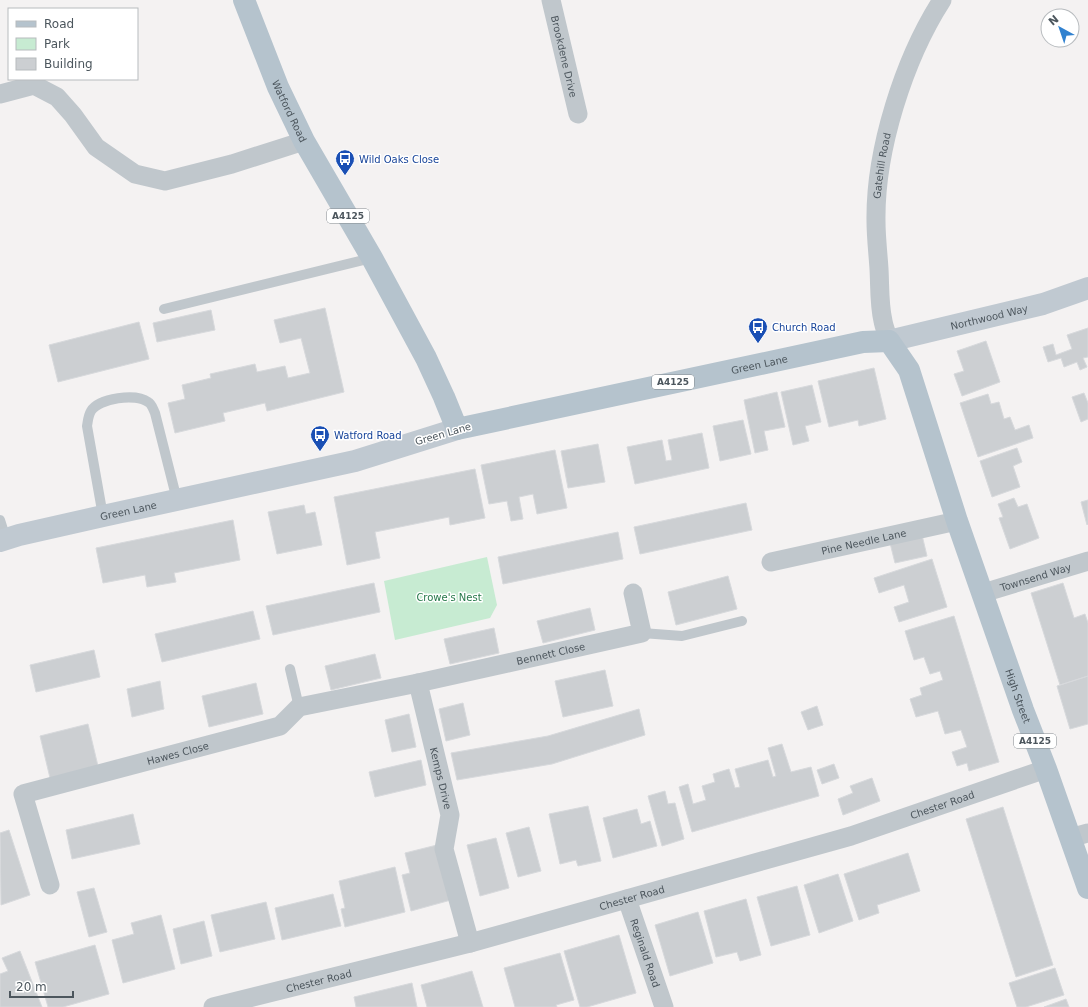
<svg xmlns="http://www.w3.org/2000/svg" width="1088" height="1007" font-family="'DejaVu Sans',sans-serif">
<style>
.green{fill:#c7ebd2}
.building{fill:#cccfd2;stroke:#d7d9dc}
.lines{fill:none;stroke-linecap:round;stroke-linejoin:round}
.lane{stroke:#c0c7cc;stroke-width:10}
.street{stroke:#c0c7cc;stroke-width:19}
.secondary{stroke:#c0c9d1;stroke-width:22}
.primary{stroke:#b5c3cd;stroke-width:22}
.labels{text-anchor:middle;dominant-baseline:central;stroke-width:3;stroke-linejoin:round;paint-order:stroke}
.shield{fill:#fff;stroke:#82898e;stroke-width:1}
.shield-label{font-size:9px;font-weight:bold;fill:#4c565d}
.street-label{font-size:10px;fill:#4c565d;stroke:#fff}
.transit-label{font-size:10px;fill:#164399;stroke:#fff;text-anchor:start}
.park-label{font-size:10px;fill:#247748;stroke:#fff}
</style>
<rect width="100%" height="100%" fill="#f4f2f2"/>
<path class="green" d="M487,557L497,605L490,618L395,640L384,581Z"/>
<path class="building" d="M325,308L344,392L267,411L265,403L223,413L225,421L175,433L168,403L185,399L182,385L211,378L210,374L255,364L257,372L285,366L288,378L310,373L301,338L280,343L274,320Z
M211,310L215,330L157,342L153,323Z
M139,322L149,359L58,382L49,345Z
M1088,328V357L1083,358L1087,367L1080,370L1077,362L1064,367L1061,358L1048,362L1043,347L1053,344L1056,355L1072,349L1067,335Z
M986,341L1000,382L962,396L954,374L964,371L957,351Z
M874,368L886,419L859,426L858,420L829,427L818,381Z
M812,385L821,422L805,426L809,441L793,445L781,392Z
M777,392L785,427L764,431L768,450L755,453L744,400Z
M1084,393L1088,403V419L1081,422L1072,397Z
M988,394L991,404L999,402L1004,419L1010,417L1015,430L1029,425L1033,438L978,457L960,403Z
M743,420L751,454L720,461L713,426Z
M702,433L709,468L635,484L627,447L662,440L666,461L672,460L668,440Z
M598,444L605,482L568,488L561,451Z
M1017,448L1022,462L1013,466L1020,487L992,497L980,461Z
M555,450L567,508L537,514L533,494L519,497L523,519L511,521L507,501L489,504L481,465Z
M475,469L485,518L450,525L449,517L375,532L380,558L347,565L334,497Z
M1014,498L1018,507L1027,504L1039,538L1010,549L999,518L1003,517L998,504Z
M1088,500V524L1087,525L1081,502Z
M746,503L752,530L640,554L634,527Z
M304,505L306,514L315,512L322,545L277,554L268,512Z
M233,520L240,560L174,573L176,582L147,587L145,575L103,583L96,548Z
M618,532L623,559L503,584L498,557Z
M922,535L927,556L895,563L890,543Z
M932,559L947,607L899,622L894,607L909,602L904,585L879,593L874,578Z
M728,576L737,609L676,625L668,592Z
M374,583L380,612L273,635L266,606Z
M1063,583L1074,618L1085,614L1088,623V676L1060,685L1031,593Z
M590,608L595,630L543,643L537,621Z
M253,611L260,639L162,662L155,634Z
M954,616L999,762L969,771L967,763L957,766L952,752L967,747L961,730L945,734L938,711L916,717L910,699L922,695L920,688L943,680L940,671L930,674L924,657L914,660L905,631Z
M494,628L499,653L450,664L444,639Z
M94,650L100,677L36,692L30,665Z
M375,654L381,678L331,690L325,666Z
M605,670L613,706L563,717L555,681Z
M1088,676V724L1070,729L1057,686Z
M160,681L164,709L132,717L127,689Z
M256,683L263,714L209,727L202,696Z
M463,703L470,735L446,741L439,709Z
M817,706L823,725L808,730L801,712Z
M639,709L645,735L552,764L457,780L451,753L548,736Z
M409,714L416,747L392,752L385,720Z
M88,724L98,766L50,778L40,736Z
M782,744L791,772L811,767L819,796L692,832L679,787L688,784L693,804L706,800L702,786L715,782L713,774L729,769L735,788L740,787L735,769L768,760L773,777L776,776L768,748Z
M421,760L426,785L375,797L369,772Z
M834,764L839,778L822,784L817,770Z
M872,778L880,801L843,815L838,799L853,793L850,786Z
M665,791L668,804L675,803L684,839L662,846L648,796Z
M588,806L601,861L578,866L576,860L560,864L549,814Z
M1003,807L1053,965L1016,977L966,819Z
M637,809L641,824L650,821L657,846L613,858L603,818Z
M133,814L140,844L72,859L66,830Z
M529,827L541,871L518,877L506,833Z
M9,830L30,895L1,905L0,833Z
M496,838L509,888L480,896L467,845Z
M437,845L451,900L411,911L402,875L410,873L405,853Z
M908,853L920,891L877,905L879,913L859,920L844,874Z
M395,867L405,912L345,927L341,909L345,908L339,881Z
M838,874L853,921L819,933L804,885Z
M797,886L810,935L771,946L757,897Z
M94,888L107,932L89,937L77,892Z
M333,894L341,926L282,940L275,908Z
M746,899L761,955L740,961L737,952L716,957L704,911Z
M266,902L275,939L220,952L211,915Z
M698,912L713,963L670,976L655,925Z
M161,915L175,969L123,983L112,940L134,934L131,923Z
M204,921L212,956L181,964L173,929Z
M619,935L636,993L587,1007H580L564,951Z
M95,945L109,994L63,1007H48L35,962Z
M20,951L42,1007H0V974L8,971L2,958Z
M560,953L574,1000L556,1005L557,1007H515L504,968Z
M1055,968L1064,995L1026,1007H1017L1009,983Z
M472,971L483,1007H427L421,985Z
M412,983L417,1007H356L354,997Z
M1066,999L1069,1007H1044Z"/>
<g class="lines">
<path class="lane" d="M164,309L372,258
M103,516L87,426C88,421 88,416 91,411C99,398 136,393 148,402C152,404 153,409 155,413L177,500
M0,520L6,539
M642,633L682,636L742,621
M290,669L299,707"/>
<g class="street">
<path id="s1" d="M551,0L578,114"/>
<path d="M0,94L34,85L57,97L73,115L96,147L135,174L165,181L232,164L304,141"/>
<path id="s2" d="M889,341C887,334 884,327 883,321C879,304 880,286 879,269C878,253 876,237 876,221C875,150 904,59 942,0"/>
<path id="s3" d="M771,562L957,521"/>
<path id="s4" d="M983,593L1088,561"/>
<path id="s5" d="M418,683L450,815L444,849L470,943"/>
<path d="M1070,838L1088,833"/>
<path id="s6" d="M50,885L23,794L280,726L299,707L418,683L642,633L633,593"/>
<path id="s7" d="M627,899L664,1007"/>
<path id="s8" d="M213,1007L470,943L851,836L1046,769"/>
</g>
<g class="secondary">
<path id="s9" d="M889,341L1043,304L1088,288"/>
<path id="s10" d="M0,541L19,535L103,516L355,461L457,429"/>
</g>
<path class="primary" id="s11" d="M244,0L278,87L304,141L372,258L426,358L444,397L457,429L863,342L889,341L909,370L957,521L1023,710L1046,769L1088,888"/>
</g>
<defs>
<symbol id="bus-pin" viewBox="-11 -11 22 30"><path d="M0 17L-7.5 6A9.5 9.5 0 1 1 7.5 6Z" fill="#1a4fb4" stroke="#fff"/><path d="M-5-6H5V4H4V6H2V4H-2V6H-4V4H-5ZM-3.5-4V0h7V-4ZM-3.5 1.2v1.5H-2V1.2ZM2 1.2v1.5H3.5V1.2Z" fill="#fff"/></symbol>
</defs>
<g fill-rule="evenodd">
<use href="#bus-pin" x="334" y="148" width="22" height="30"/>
<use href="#bus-pin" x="747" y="316" width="22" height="30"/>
<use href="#bus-pin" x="309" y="424" width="22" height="30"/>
</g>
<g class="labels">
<g class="shield">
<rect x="327" y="209" width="42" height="14" rx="3"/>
<rect x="652" y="375" width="42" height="14" rx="3"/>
<rect x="1014" y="734" width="42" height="14" rx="3"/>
</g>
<g class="shield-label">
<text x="348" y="216">A4125</text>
<text x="673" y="382">A4125</text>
<text x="1035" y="741">A4125</text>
</g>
<g class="street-label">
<text stroke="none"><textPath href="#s1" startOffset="58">Brookdene Drive</textPath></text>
<text stroke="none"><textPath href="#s11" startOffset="120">Watford Road</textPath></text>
<text stroke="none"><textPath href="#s2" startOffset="177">Gatehill Road</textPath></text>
<text stroke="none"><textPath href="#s9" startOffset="103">Northwood Way</textPath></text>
<text stroke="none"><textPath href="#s11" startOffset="789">Green Lane</textPath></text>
<text transform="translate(443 434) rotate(-16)">Green Lane</text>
<text stroke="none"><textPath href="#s10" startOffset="132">Green Lane</textPath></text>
<text stroke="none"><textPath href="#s3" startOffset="95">Pine Needle Lane</textPath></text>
<text stroke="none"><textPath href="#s4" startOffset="55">Townsend Way</textPath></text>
<text stroke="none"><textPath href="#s6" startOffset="645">Bennett Close</textPath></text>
<text stroke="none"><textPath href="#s11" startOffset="1300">High Street</textPath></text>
<text stroke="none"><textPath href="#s6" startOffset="255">Hawes Close</textPath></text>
<text stroke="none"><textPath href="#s5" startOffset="98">Kemps Drive</textPath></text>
<text stroke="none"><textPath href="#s8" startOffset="757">Chester Road</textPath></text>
<text stroke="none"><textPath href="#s8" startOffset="433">Chester Road</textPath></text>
<text stroke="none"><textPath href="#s7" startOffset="57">Reginald Road</textPath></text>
<text stroke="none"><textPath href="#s8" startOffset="109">Chester Road</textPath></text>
</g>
<g class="transit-label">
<text x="359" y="159">Wild Oaks Close</text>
<text x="772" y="327">Church Road</text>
<text x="334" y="435">Watford Road</text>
</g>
<g class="park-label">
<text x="449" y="597">Crowe's Nest</text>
</g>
</g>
<rect x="8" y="8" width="130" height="72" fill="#ffffff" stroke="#b7bbbe"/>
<rect x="16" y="21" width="20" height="6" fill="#b5c3cd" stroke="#b7bbbe"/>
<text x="44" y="28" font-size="12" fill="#4c565d">Road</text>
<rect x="16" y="38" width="20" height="12" fill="#c7ebd2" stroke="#b7bbbe"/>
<text x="44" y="48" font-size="12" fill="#4c565d">Park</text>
<rect x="16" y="58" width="20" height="12" fill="#cccfd2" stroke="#b7bbbe"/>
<text x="44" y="68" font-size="12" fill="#4c565d">Building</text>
<g transform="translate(1060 28) rotate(320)"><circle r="19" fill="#ffffff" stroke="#b7bbbe"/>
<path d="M0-3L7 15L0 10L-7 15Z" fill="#3181cf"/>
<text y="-6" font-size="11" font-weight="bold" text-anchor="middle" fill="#4c565d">N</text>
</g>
<path d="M10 991v6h63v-6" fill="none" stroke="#4c565d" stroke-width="2"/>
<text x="16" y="991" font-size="12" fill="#4c565d" stroke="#ffffff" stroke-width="3" paint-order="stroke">20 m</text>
</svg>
